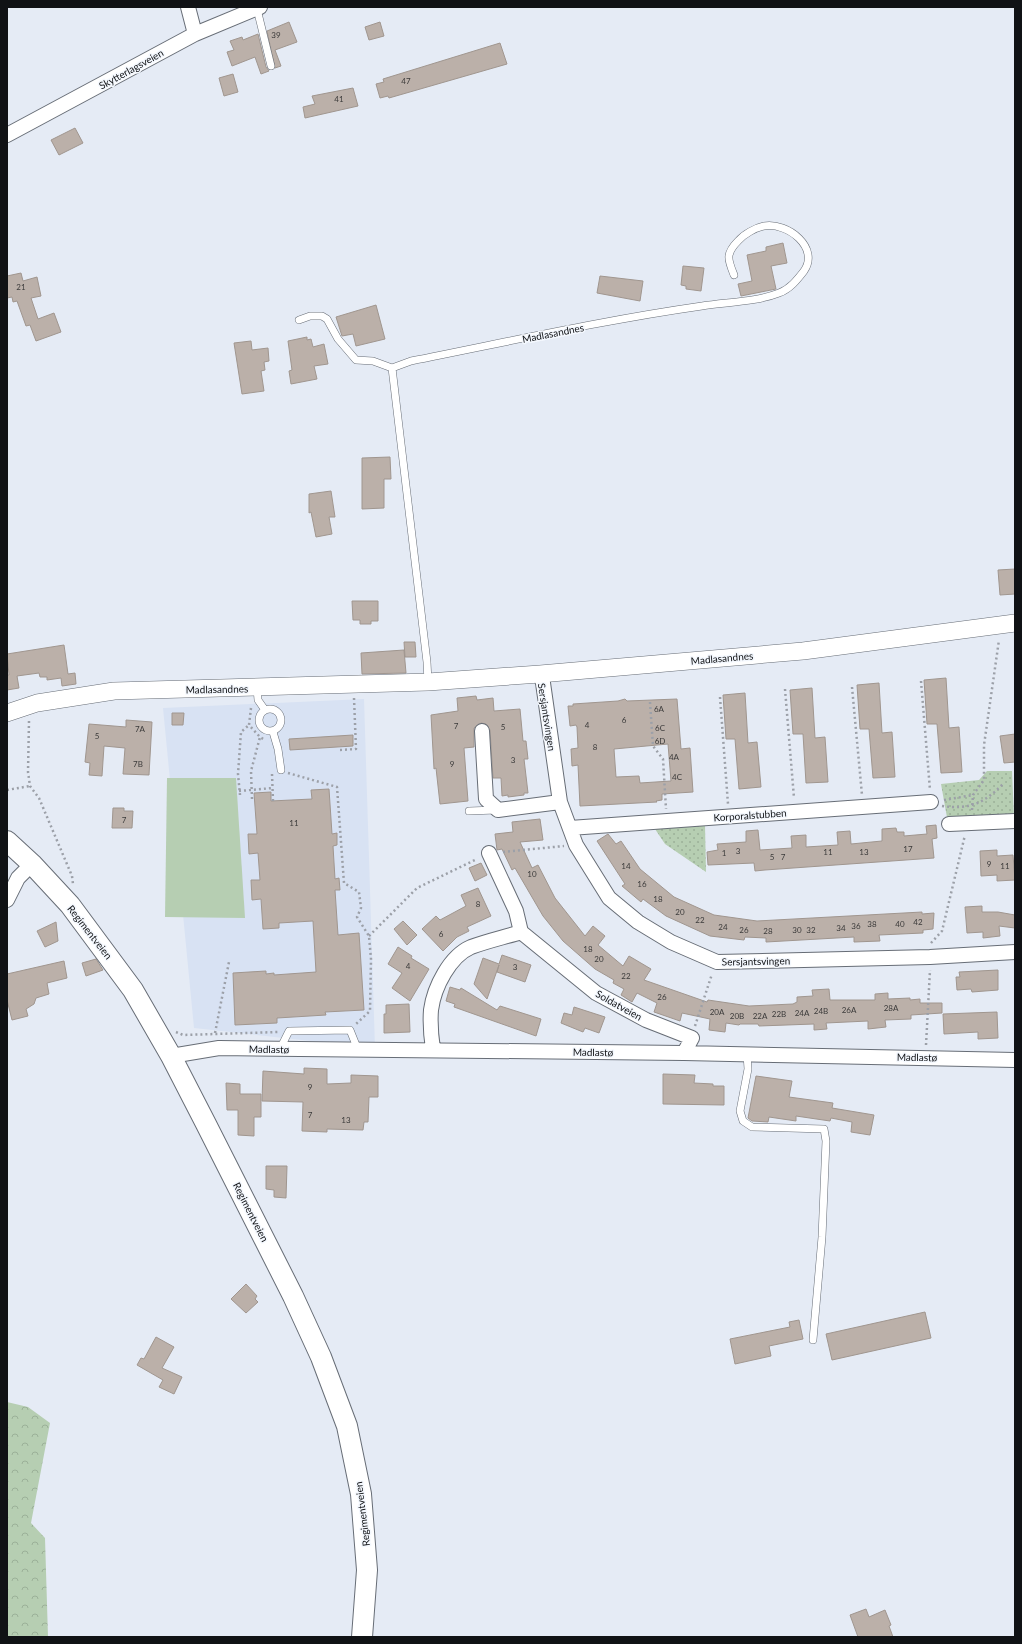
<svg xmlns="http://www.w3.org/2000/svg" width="1022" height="1644" font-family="Lato,sans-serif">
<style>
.built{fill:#d8e2f3}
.green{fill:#b6ceb2}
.forest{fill:url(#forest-crowns)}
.park{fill:url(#park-dots)}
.building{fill:#bbb0a9;stroke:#a0968f;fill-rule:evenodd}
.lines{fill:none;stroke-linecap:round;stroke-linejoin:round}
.service-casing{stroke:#676d76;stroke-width:8}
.minor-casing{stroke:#676d76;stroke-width:16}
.tertiary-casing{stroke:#676d76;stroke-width:18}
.secondary-casing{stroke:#676d76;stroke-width:22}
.path{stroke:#9ca0a8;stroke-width:2.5;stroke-dasharray:2 3;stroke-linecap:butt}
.service{stroke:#fff;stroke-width:7}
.minor{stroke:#fff;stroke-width:14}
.tertiary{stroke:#fff;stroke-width:17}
.secondary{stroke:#fff;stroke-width:20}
.path-bridge{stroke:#9ca0a8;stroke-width:2.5;stroke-dasharray:2 3;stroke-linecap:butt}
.labels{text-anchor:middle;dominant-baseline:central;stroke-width:3;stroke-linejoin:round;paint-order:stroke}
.number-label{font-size:8px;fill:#3b3a3a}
.street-label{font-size:10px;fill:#101215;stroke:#f4f8fe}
</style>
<defs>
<pattern id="forest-crowns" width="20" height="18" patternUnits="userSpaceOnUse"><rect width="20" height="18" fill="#b6ceb2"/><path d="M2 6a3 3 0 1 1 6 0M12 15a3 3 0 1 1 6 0" fill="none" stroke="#9bb098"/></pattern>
<pattern id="park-dots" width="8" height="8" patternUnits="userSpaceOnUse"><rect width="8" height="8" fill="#b6ceb2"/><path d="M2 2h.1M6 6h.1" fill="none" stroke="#9bb098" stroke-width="1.8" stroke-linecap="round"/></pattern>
</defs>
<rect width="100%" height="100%" fill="#e5ebf5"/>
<path class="built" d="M364,699L375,1048L194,1028L163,708Z"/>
<path class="green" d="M167,778H236L245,918L165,917Z"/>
<path class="forest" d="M7,1402L28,1407L50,1423L31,1523L45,1538L48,1637H7Z"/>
<path class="park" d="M987,771H1012L1014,817L948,823L941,784L979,780Z
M705,825L706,872L665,844L655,829Z"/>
<path class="building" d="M289,22L297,42L275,50L281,66L275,68L267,31Z
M380,22L384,36L369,40L365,27Z
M258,34L266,67L269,71L261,74L255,57L232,66L227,52L234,50L230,41L242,37L243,40Z
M500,43L507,64L389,98L388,96L380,98L376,84L384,82L383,79Z
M233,74L238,92L224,96L219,78Z
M353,88L358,106L305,118L303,107L315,104L312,96Z
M75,128L83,143L59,155L51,140Z
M783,243L787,263L771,266L776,289L741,296L738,284L752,281L747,255L766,251V247Z
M683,266L704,268L701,291L686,289V286L681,285Z
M21,273L23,281L37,277L41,296L31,298L38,319L54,313L61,332L36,341L30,325L26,326L17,301L13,302L12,297L7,298V276Z
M600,276L643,281L640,301L597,293Z
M376,305L385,339L356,346L353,334L342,336L336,317Z
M307,337V340L311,339L313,347L324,344L328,364L314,366L317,379L291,384L289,371L292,370L288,341Z
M251,341L252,350L268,348L269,361L264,362L265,370L261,371L264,391L242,394L234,343Z
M390,457L391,479H384V508L362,509V458Z
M331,491L335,517H329L332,534L316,537L311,512L309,513V494Z
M1015,569V594L1000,595L998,570Z
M352,601H378V621H371V624H360V620H353Z
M404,642H415L416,657H405Z
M64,645L68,674L75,673L76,684L62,686L61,678L47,680V677H40L39,673L17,676L19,688L7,690V675H9L7,654Z
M404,650L406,673L362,674L361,653Z
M946,678L949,728L959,727L962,772L941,773L937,724H927L924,680Z
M879,683L882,733L892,732L895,777L873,778L869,729H860L857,685Z
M812,688L815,738L825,737L828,782L806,783L803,734H793L790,690Z
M745,693L748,743L757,742L761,787L739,789L735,739H726L723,695Z
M476,696L477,700L493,698L494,711L520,709L523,741H526L528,759H524L528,793H524V795L508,797V795L502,796L501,778H493L490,730L486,724L481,723L474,728V747L464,748L468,801L440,804L436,768L434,769L431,715L458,711L457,698Z
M625,699L627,701L677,699L681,749L690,748L693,792L662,794V800L656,801L657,802L580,806L578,765L572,766L571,749L578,748L577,727L576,725L570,726L568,706H573V704L618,701ZM668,744L671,781L640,783L639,776L616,777L614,749Z
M172,713H184L183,725H172Z
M126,720L152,722L149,775L123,774L125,748L104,746L102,776L89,775L90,763L85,762L89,724L126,727Z
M1015,734V762L1004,763L1000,736Z
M353,735V746L290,750L289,739Z
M329,789L332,834L337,833V845L333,846L335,879L339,878L340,890H335L338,935L359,933L364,1010L325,1012L326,1015L277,1018V1023L235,1025L233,973L266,971V974L274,973V975L316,972L313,921L279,923V928L263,929L261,899L252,900L251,880H260L258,853L249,854L248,834H257L254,793L271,792V801L312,799L311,790Z
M113,808H124V811H133L132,828H112Z
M540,819L543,840L520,842L532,868L538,865L555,898L585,936L593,926L605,936L598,945L623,966L629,956L651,969L644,980L707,1002L708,1000L749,1006L793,1004L797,1002V997L813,996L812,990L829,989L830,1000H875V994L888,993V999L910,998V1000L920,999V1003H942V1013L911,1015V1019L885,1020L886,1027L868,1029V1021L826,1023L827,1029L814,1030V1024L759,1026L758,1024H740L739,1025L726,1023L725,1032L709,1030L710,1019L682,1013L680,1021L654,1012L657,1003L637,993L632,1002L621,995L624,989L613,983L614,980L595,969L563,941L543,916L515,868L512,870L502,849L497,850L495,834L513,832L512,822Z
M936,825L937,838L932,839L934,858L765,870L755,871L754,863L708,865L707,852L718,850L717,844L746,842V831L758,830L760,850L792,848L791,836L806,835V847L838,845L837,832L850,831L851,844L882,841V829L896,828L897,832H904V836L927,834L926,826Z
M608,834L616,844L621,841L640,869L674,897L714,915L757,921L922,912V914L934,913L933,929L923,930V933L879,935L880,941L854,942V937L766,942V938L745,937L744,940L710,936L666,916L643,899L641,902L622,886L625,884L597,841Z
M997,850V856L1013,855L1015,880L997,881V875L981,876L980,851Z
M481,863L487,875L475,881L469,868Z
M478,888L491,916L467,927L469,931L457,937L443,951L422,929L436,916L440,920L466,906L461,895Z
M982,906V912H998L1015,915V928L999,926L1000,936L983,938V932L967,933L965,907Z
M403,921L417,935L407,945L394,929Z
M56,922L58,941L45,947L37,931Z
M398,947L412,956L411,958L429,969L410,1001L392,988L402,973L388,964Z
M502,955L531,965L525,982L497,972L499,965L487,999L474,984L483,958L499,964Z
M96,959L103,970L86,976L82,963Z
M64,961L67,978L47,983L49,994L36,998L34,1004L26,1009L28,1016L12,1020L7,1000V974Z
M998,970V990L972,992L971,989L957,990L956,977H960L959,972Z
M450,987L460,990L461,988L497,1010L500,1006L541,1019L536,1036L454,1007L455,1004L446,1001Z
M409,1004L410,1032L384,1033V1014H386V1005Z
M574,1007L605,1017L599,1033L585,1028L583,1032L561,1023L564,1013L572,1015Z
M997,1012L998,1038L978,1039V1032L944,1034L943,1014Z
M304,1068L327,1069V1084L351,1083V1075L378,1076V1097H369L368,1122H364L363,1130L327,1129V1132L302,1131L303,1102L262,1101L263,1071L304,1074Z
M663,1074L695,1075L694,1083L713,1084V1086H724V1105L663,1104Z
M756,1076L792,1081L789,1097L833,1103L832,1108L874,1115L870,1135L851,1132L852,1122L831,1118L830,1121L796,1116V1121L769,1117L768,1122L752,1121L748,1118Z
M226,1083L240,1084V1094H261V1117H254V1136L238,1135V1110H227Z
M266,1166H287L286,1198L274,1197V1190L266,1189Z
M246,1284L257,1296L255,1299L258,1302L246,1313L231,1299Z
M925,1312L931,1338L832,1360L826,1334Z
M799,1320L803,1339L769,1346L771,1356L735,1364L730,1339L790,1327L789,1322Z
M156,1337L174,1347L162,1368L182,1377L174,1394L159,1387L163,1380L137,1365L141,1358L144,1359Z
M866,1609L869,1617L885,1610L891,1625L889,1626L893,1637H858L850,1615Z"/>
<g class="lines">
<defs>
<path id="service" d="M257,9L271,66
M299,320L310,316H322L327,319L338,339L356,360L373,361L392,368L427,662L428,682
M392,368L411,361C507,342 604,320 702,306C727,302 756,302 779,293C790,289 797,280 804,271C820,248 788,222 764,226C755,228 744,234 738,241C725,254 728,260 734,275
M257,688L258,700L265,710
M259 720a11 11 0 1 1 22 0a11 11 0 1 1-22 0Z
M273,732L278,749L281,770
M469,811L496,810
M280,1049L289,1031L350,1030L358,1050
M747,1054L748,1069L740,1111L743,1121L752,1127L824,1129L826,1141L822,1237L813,1340"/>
<path id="minor" d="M188,7L195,34
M7,135L195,34L260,7
M540,674L543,683L560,802L576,845L609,898L638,922L671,942L717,962L930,957L1015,952
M482,731L486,799L498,810L560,802
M949,824L1015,821
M570,828L931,802
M489,853L516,911L521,932
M7,900L18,878L32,864
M433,1049C431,1036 430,1023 431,1010C434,987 450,956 471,947C487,941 505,937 521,932L596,993L646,1020L692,1038L684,1053
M171,1056L219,1048L684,1053L1015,1060"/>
<path id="tertiary" d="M7,713L37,703L114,691L428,682L540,674L803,651L1015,623"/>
<path id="secondary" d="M7,841L32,864L70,905L133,990L171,1056L206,1124L293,1296L321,1357L347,1426L361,1494L367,1570L362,1637"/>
</defs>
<use href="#service" class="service-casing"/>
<use href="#minor" class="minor-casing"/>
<use href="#tertiary" class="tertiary-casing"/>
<use href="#secondary" class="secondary-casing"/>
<path class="path" d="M921,681L930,790
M852,687L862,795
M785,689L794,798
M720,697L728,804
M650,702L653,746L663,759L666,809
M251,708L249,725L260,737L265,740
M29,721L28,772L30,786L39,798L72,876L73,884
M340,750L356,749L354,698
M288,773L337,787L344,883L359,892L361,908L357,917L369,936L371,959L370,1011L356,1024
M272,774L273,801
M7,790L30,786
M239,791L273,788
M240,795L238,774L241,732L249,725
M252,799L251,771L260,737
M944,800L973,795
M972,810L973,795L984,780V745L999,640
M503,852L564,846
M369,936L417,888L477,859
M931,943L942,931L965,835
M695,1026L712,974
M176,1032L183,1035L279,1032
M215,1033L229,962
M926,1045L930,970"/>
<use href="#service" class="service"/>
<use href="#minor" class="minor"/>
<use href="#tertiary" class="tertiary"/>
<use href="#secondary" class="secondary"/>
<path class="path-bridge" d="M942,806C970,810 984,803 1003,784"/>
</g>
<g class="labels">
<g class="number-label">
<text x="276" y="35">39</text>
<text x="406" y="81">47</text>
<text x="339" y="99">41</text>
<text x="21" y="287">21</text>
<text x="659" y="709">6A</text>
<text x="624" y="720">6</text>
<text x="587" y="725">4</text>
<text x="456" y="726">7</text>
<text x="503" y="727">5</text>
<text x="660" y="728">6C</text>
<text x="140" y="729">7A</text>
<text x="97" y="736">5</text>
<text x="660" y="741">6D</text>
<text x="595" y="747">8</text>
<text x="674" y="757">4A</text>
<text x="513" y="760">3</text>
<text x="138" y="764">7B</text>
<text x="452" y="764">9</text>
<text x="677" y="777">4C</text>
<text x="124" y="820">7</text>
<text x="294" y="823">11</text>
<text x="908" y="849">17</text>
<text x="738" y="851">3</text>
<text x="828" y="852">11</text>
<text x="864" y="852">13</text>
<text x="724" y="853">1</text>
<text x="772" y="857">5</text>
<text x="783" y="857">7</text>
<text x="989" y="864">9</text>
<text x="626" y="866">14</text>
<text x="1005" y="866">11</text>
<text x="532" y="874">10</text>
<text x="642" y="884">16</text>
<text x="658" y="899">18</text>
<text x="478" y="904">8</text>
<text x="680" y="912">20</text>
<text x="700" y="920">22</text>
<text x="918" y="922">42</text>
<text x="872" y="924">38</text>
<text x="900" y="924">40</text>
<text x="856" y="926">36</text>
<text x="723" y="927">24</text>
<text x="841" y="928">34</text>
<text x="744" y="930">26</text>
<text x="797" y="930">30</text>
<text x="811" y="930">32</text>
<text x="768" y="931">28</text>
<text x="441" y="934">6</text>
<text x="588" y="949">18</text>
<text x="599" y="959">20</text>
<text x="408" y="966">4</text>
<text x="515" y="967">3</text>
<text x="626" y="976">22</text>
<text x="662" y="997">26</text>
<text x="891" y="1008">28A</text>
<text x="849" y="1010">26A</text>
<text x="821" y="1011">24B</text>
<text x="717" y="1012">20A</text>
<text x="802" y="1013">24A</text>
<text x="779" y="1014">22B</text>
<text x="737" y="1016">20B</text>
<text x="760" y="1016">22A</text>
<text x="310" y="1087">9</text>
<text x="310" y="1115">7</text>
<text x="346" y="1120">13</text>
</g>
<g class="street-label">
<text transform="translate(131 69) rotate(-29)">Skytterlagsveien</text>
<text transform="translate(553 333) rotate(-11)">Madlasandnes</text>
<text transform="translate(722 658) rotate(-5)">Madlasandnes</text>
<text transform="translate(217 689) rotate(-1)">Madlasandnes</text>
<text transform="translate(547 717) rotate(81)">Sersjantsvingen</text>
<text transform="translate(750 815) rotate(-4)">Korporalstubben</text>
<text transform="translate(90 932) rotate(52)">Regimentveien</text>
<text transform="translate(756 961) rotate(-1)">Sersjantsvingen</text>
<text transform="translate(619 1005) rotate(29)">Soldatveien</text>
<text transform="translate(269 1049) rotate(1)">Madlastø</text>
<text transform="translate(593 1052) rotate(1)">Madlastø</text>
<text transform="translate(917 1057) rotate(1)">Madlastø</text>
<text transform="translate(251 1212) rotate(63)">Regimentveien</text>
<text transform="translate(362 1514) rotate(-97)">Regimentveien</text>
</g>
</g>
<rect width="1022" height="1644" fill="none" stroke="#101215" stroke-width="16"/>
</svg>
